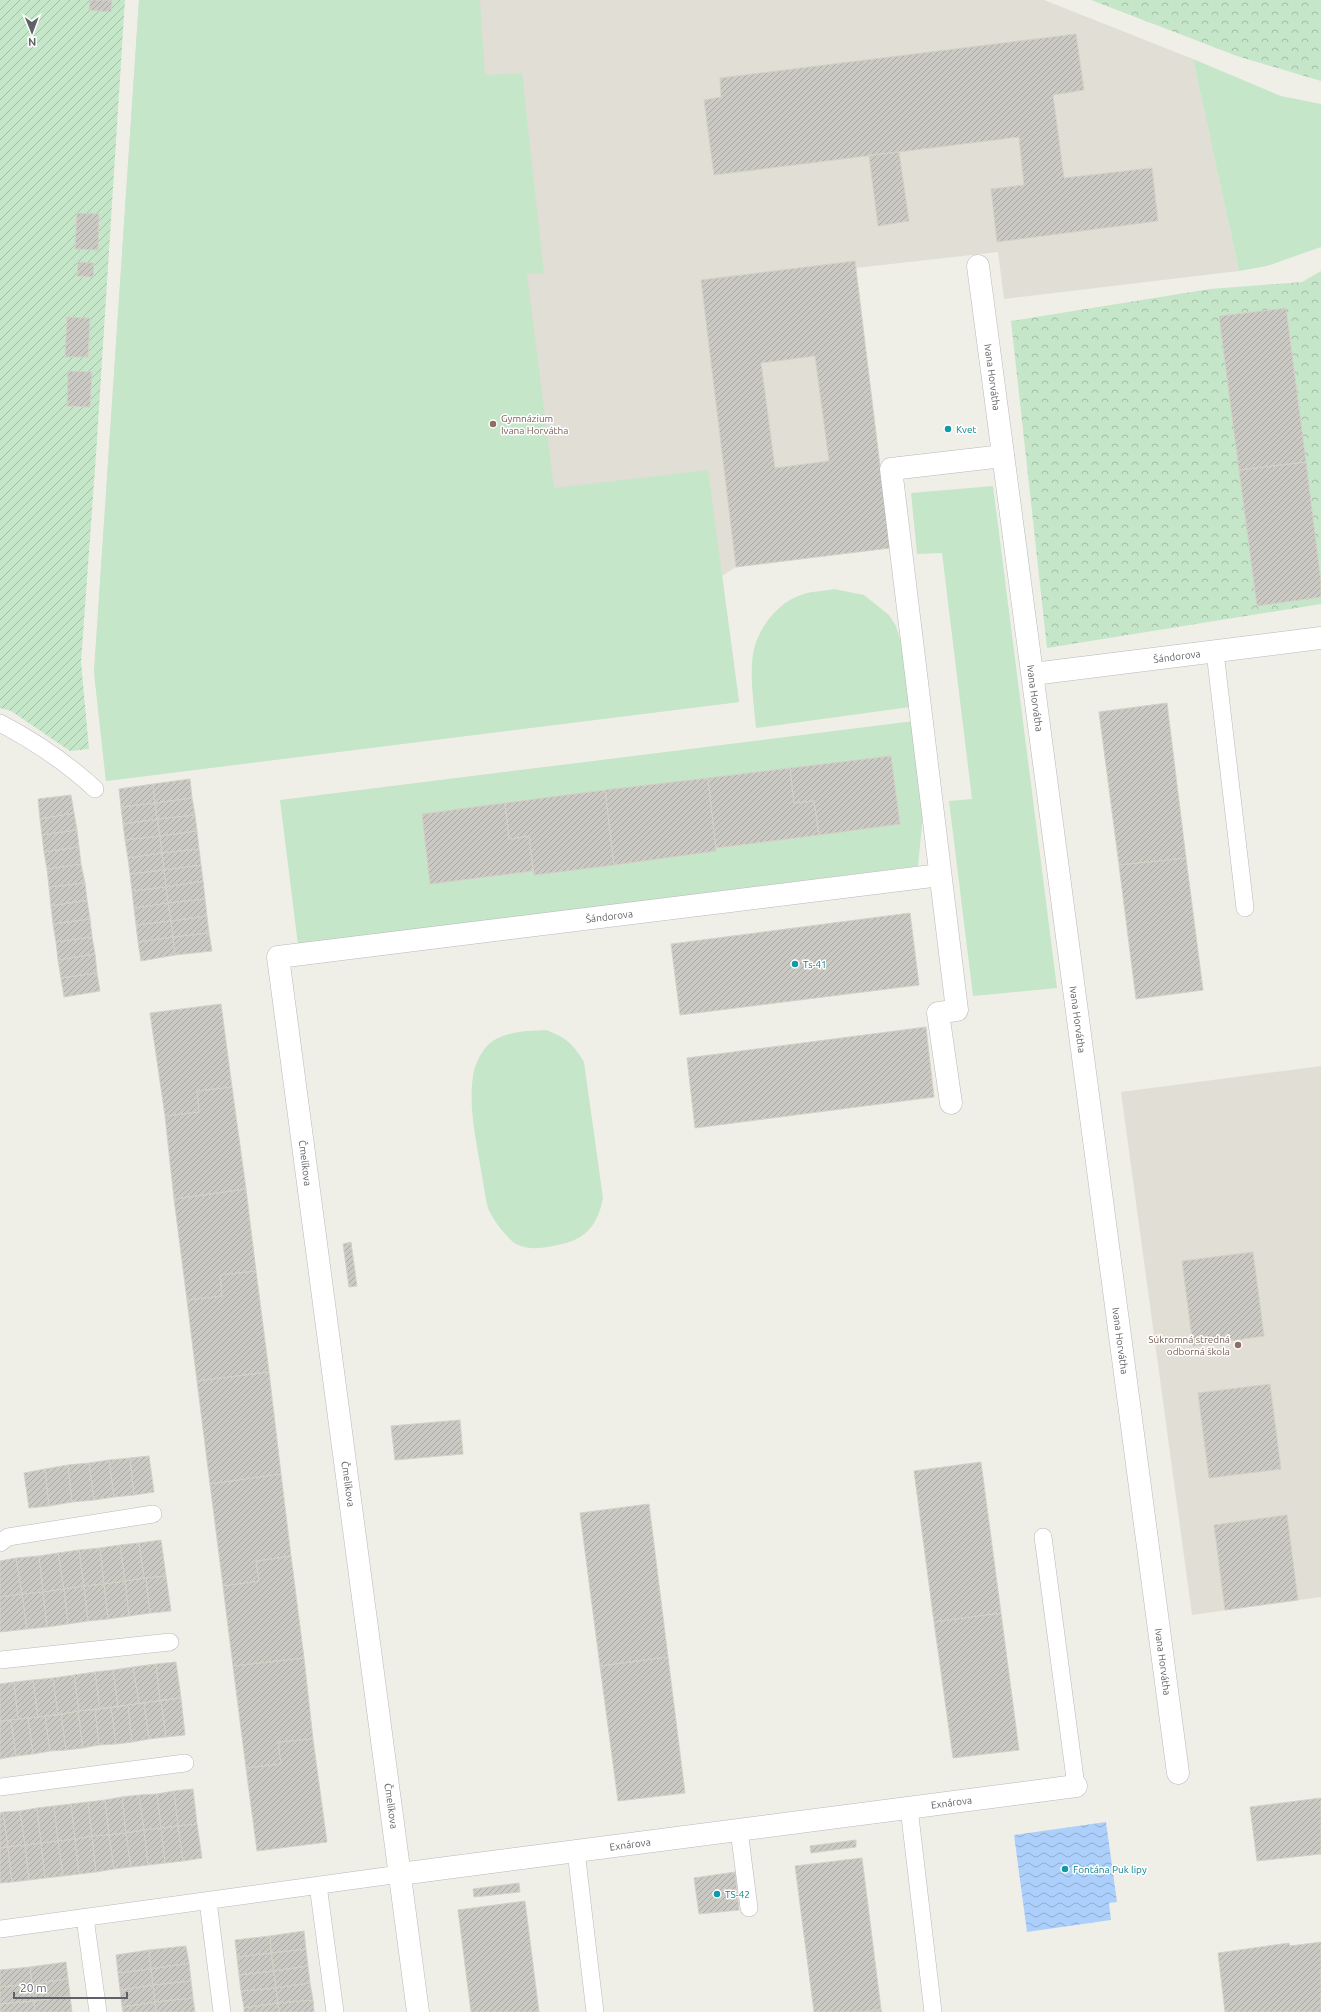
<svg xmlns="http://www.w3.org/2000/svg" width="1321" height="2012" font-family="Ubuntu,sans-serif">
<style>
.education{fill:#e0ded5}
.grass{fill:#c5e6c9}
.forest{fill:url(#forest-crowns)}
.garden{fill:url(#garden-furrows)}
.water{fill:url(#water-waves)}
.building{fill:url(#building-hatch);stroke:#d4d1c5;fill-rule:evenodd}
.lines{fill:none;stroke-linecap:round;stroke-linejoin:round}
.lane-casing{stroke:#b7b8bd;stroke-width:18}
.street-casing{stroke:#b7b8bd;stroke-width:23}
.lane{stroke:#fff;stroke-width:17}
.street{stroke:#fff;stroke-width:22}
.education-dot{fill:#8d6e63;stroke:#fff;stroke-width:1.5}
.culture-dot{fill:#0f9aa8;stroke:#fff;stroke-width:1.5}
.labels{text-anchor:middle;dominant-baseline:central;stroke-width:3;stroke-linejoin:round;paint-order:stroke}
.street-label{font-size:10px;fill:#5e6166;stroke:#fff}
.education-label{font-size:10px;fill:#785e54;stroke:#fff;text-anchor:start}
.culture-label{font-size:10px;fill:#0d838f;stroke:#fff;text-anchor:start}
</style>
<defs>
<pattern id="forest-crowns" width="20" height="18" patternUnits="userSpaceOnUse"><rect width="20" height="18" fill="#c5e6c9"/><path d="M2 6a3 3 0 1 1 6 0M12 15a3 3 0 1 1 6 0" fill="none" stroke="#a3bea7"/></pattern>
<pattern id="garden-furrows" width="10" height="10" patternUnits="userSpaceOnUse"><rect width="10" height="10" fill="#c5e6c9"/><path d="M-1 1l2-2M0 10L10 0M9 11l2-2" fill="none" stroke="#a3bea7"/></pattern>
<pattern id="water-waves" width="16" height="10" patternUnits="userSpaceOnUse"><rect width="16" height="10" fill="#acd0fb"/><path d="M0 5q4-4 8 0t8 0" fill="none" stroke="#8faccf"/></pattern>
<pattern id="building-hatch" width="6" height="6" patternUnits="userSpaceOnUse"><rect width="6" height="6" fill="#cbc9c4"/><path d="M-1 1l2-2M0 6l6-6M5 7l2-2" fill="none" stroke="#a8a7a3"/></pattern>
</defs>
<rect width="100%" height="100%" fill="#f0efe7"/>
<path class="education" d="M139,0H1044L1193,59L1239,271L1004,299L998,252L856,268L890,548L736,567L722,576L739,702L106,781L94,672Z
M1321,1066V1597L1192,1615L1121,1092Z"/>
<path class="grass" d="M139,0H480L485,75L522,73L544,273L527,274L554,488L708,470L739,702L106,781L94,672Z
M1193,59L1281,96L1321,104V247L1267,266L1239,271Z
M993,486L1057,988L973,996L949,801L972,799L942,553L917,554L911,493Z
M834,589L864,595L889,615L896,626L904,652L910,707L756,728C754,704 748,668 755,645C762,623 781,600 804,594C813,591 824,591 834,589Z
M914,721L924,804L918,866L298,945L280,800Z
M546,1030C567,1038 573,1044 584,1062L603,1198C599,1220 589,1237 566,1243C549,1247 532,1252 516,1244C507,1239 491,1217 488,1208C485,1198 484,1186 482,1176C477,1144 468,1108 473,1076C474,1067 480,1053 487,1046C501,1031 527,1031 546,1030Z"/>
<path class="forest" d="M1091,0H1321V81L1237,56Z
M1321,271V604L1047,648L1011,321L1210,289L1302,282Z"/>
<path class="garden" d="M0,0H125L96,455L81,662L89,749L70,751L11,711L0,708Z"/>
<path class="water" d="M1106,1822L1117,1902L1109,1903L1111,1920L1027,1932L1014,1835Z"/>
<path class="building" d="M90,0H112L111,12L89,10Z
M1076,34L1084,90L1053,95L1064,178L1152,168L1158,221L997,242L991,189L1024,185L1019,137L714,175L704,100L721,97L720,78Z
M899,152L909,221L878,226L869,155Z
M77,213L99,214L98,250L75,249Z
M855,261L890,548L736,567L701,280ZM815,356L829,461L775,468L761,363Z
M78,262L94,263L93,277L77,276Z
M1286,308L1306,462L1239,470L1219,316Z
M67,317L90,318L88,357H65Z
M68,371L92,372L90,407L67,406Z
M1306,462L1321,582V597L1257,606L1239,470Z
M1167,703L1186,858L1119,865L1099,712Z
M891,756L900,824L819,835L814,801L794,803L790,768Z
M790,768L794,803L814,801L819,835L716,848L708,778Z
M708,778L716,851L614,865L605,790Z
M190,779L192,798L155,803L153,784Z
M153,784L155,803L121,807L119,789Z
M605,790L614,865L534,875L529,836L509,839L505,803Z
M71,795L74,813L40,819L38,799Z
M192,798L195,815L157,819L155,803Z
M155,803L157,819L123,824L121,807Z
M505,803L509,839L529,836L533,871L430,884L422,814Z
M74,813L77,830L42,835L40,819Z
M195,815L197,831L160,836L157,819Z
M157,819L160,836L125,840L123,824Z
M77,830L79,847L44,852L42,835Z
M197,831L199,849L162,853L160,836Z
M160,836L162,853L128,858L125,840Z
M79,847L81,864L47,869L44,852Z
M199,849L201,865L164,870L162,853Z
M162,853L164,870L130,874L128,858Z
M1186,858L1203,990L1136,999L1119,865Z
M81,864L85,883L49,887L47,869Z
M201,865L203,881L166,887L164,870Z
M164,870L166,887L132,891L130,874Z
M203,881L205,899L168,903L166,887Z
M85,883L87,900L51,906L49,887Z
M166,887L168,903L134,908L132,891Z
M205,899L207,916L171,921L168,903Z
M87,900L90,919L53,924L51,906Z
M168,903L171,921L136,925L134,908Z
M910,913L919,985L680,1015L671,944Z
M207,916L209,933L173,937L171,921Z
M90,919L92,937L56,942L53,924Z
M171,921L173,937L138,942L136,925Z
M209,933L212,951L175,955L173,937Z
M92,937L95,954L58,960L56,942Z
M173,937L175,955L141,961L138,942Z
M95,954L97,973L61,978L58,960Z
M97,973L100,991L64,997L61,978Z
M221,1004L232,1087L197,1091L199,1112L165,1116L150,1013Z
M926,1027L934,1097L695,1128L687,1058Z
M232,1087L246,1189L174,1199L165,1116L199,1112L197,1091Z
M246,1189L256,1271L220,1275L222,1296L187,1300L174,1199Z
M351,1242L357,1286L349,1287L343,1244Z
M1253,1252L1264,1336L1193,1346L1182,1261Z
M256,1271L269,1372L197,1381L187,1300L222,1296L220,1275Z
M269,1372L281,1474L210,1484L197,1381Z
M1270,1384L1281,1469L1209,1478L1198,1393Z
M460,1420L463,1454L395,1460L391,1426Z
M149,1456L154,1492L134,1495L130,1458Z
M130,1458L134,1495L114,1497L109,1460Z
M109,1460L114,1497L94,1500L89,1463Z
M981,1462L1001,1613L934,1622L914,1471Z
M89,1463L94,1500L72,1502L68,1465Z
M68,1465L72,1502L49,1506L45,1469Z
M45,1469L49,1506L29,1508L24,1473Z
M281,1474L291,1556L256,1561L259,1581L223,1586L210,1484Z
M649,1504L668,1657L600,1666L580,1513Z
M1287,1515L1298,1600L1225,1610L1214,1525Z
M161,1540L166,1576L144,1578L139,1543Z
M139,1543L144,1578L125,1581L120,1545Z
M120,1545L125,1581L104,1584L100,1548Z
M100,1548L104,1584L84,1586L79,1550Z
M79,1550L84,1586L64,1589L58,1553Z
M58,1553L64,1589L43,1592L39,1556Z
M39,1556L43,1592L22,1594L16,1558Z
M291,1556L304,1658L233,1666L223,1586L259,1581L256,1561Z
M16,1558L22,1594L0,1597V1561Z
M166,1576L171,1611L150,1613L146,1578Z
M146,1578L150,1613L129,1616L125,1581Z
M125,1581L129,1616L108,1619L104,1584Z
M104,1584L108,1619L88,1621L84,1586Z
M84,1586L88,1621L68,1624L64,1589Z
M64,1589L68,1624L47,1627L43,1592Z
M43,1592L47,1627L27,1629L22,1594Z
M22,1594L27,1629L0,1632V1597Z
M1001,1613L1019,1750L953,1758L934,1622Z
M668,1657L685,1793L618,1801L600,1666Z
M304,1658L313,1739L278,1742L281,1764L246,1768L233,1666Z
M176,1662L181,1698L160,1701L156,1664Z
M156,1664L160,1701L139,1703L133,1667Z
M133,1667L139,1703L118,1707L113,1670Z
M113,1670L118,1707L100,1709L95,1672Z
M95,1672L100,1709L79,1711L74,1675Z
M74,1675L79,1711L58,1715L53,1678Z
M53,1678L58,1715L38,1717L33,1680Z
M33,1680L38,1717L18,1719L14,1682Z
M14,1682L18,1719L0,1721V1684Z
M181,1698L185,1735L166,1737L161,1700Z
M161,1700L166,1737L149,1739L144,1703Z
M144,1703L149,1739L132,1742L128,1705Z
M128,1705L132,1742L116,1744L111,1707Z
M111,1707L116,1744L99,1745L95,1709Z
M95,1709L99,1745L83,1748L78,1711Z
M78,1711L83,1748L66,1750L61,1714Z
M61,1714L66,1750L50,1751L45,1716Z
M45,1716L50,1751L33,1754L28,1718Z
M28,1718L33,1754L16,1756L11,1720Z
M11,1720L16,1756L0,1759V1721Z
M313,1739L327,1842L257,1851L246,1768L281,1764L278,1742Z
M193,1789L197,1824L178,1826L174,1791Z
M174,1791L178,1826L161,1828L157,1794Z
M157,1794L161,1828L144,1830L139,1795Z
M139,1795L144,1830L126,1833L122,1797Z
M122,1797L126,1833L109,1835L105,1800Z
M1321,1798V1854L1257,1861L1250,1807Z
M105,1800L109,1835L92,1836L88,1802Z
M88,1802L92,1836L75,1839L71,1804Z
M71,1804L75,1839L58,1841L54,1806Z
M54,1806L58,1841L41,1843L37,1808Z
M37,1808L41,1843L25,1845L20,1811Z
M20,1811L25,1845L8,1847L3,1812Z
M3,1812L8,1847L0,1848V1813Z
M197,1824L202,1858L183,1861L178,1826Z
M178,1826L183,1861L165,1863L161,1828Z
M161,1828L165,1863L148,1865L144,1830Z
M144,1830L148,1865L131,1867L126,1833Z
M126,1833L131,1867L114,1869L109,1835Z
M109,1835L114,1869L96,1872L92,1836Z
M92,1836L96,1872L79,1874L75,1839Z
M75,1839L79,1874L63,1876L58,1841Z
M856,1840V1847L811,1853L810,1846Z
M58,1841L63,1876L45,1878L41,1843Z
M41,1843L45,1878L29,1880L25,1845Z
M25,1845L29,1880L12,1882L8,1847Z
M8,1847L12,1882L0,1883V1848Z
M862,1858L881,2009L862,2012H814L795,1866Z
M735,1872L739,1910L699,1914L694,1878Z
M519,1883L520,1892L474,1897L473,1889Z
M525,1901L539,2012H471L458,1910Z
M304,1931L306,1949L271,1953L270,1936Z
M270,1936L271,1953L237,1957L235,1940Z
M1321,1942V2012H1225L1218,1953L1289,1943L1290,1946Z
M186,1946L189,1963L151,1969L149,1950Z
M306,1949L308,1966L274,1971L271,1953Z
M149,1950L151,1969L118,1973L116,1955Z
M271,1953L274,1971L239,1975L237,1957Z
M66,1962L68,1979L32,1984L30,1967Z
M189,1963L191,1981L153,1985L151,1969Z
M308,1966L310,1983L276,1988L274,1971Z
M30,1967L32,1984L0,1987V1970Z
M151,1969L153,1985L120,1990L118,1973Z
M274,1971L276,1988L241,1991L239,1975Z
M68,1979L70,1996L34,2001L32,1984Z
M191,1981L193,1998L155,2002L153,1985Z
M310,1983L313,2000L278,2003L276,1988Z
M32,1984L34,2001L0,2004V1987Z
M153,1985L155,2002L122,2007L120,1990Z
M276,1988L278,2003L244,2008L241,1991Z
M70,1996L72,2012H35L34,2001Z
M193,1998L195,2012H156L155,2002Z
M313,2000L314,2012H279L278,2003Z
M34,2001L35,2012H0V2004Z
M155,2002L156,2012H123L122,2007Z
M278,2003L279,2012H244V2008Z
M881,2009L882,2012H862Z"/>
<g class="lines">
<defs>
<path id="lane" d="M1215,652L1245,908
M0,723C34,741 66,762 95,789
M1043,1537L1076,1786
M0,1543L8,1537L153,1514
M0,1660L170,1642
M0,1787L185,1763
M909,1808L933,2012
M739,1830L749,1908
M576,1851L595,2012
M318,1885L335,2012
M208,1901L222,2012
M85,1918L98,2012
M0,1929L400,1874"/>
<g id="street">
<path id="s1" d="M978,266L1178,1773"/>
<path id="s2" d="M1033,674L1321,638"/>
<path d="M951,1103L938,1013L957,1010L891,469L1003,456"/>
<path id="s3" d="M400,1874L1076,1786"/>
<path id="s4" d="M418,2012L278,957L940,875"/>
</g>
</defs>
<use href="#lane" class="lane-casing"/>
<use href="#street" class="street-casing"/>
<use href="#lane" class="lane"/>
<use href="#street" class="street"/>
</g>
<g class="education-dot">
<circle cx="493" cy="424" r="4"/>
<circle cx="1238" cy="1345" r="4"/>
</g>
<g class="culture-dot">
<circle cx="948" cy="429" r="4"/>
<circle cx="795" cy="964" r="4"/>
<circle cx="1065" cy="1869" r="4"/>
<circle cx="717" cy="1894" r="4"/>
</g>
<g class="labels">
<g class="street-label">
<text stroke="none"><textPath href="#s1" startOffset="112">Ivana Horvátha</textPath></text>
<text stroke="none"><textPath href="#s2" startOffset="145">Šándorova</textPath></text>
<text stroke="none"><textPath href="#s1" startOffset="436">Ivana Horvátha</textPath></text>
<text stroke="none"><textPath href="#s4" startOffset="1398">Šándorova</textPath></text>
<text stroke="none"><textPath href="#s1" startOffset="760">Ivana Horvátha</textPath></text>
<text transform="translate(305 1163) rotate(83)">Čmelíkova</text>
<text stroke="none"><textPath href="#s1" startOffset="1084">Ivana Horvátha</textPath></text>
<text transform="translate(348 1484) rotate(82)">Čmelíkova</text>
<text stroke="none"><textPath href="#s1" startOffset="1408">Ivana Horvátha</textPath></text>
<text stroke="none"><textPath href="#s3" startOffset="556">Exnárova</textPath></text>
<text transform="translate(391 1806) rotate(82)">Čmelíkova</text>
<text stroke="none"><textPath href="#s3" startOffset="232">Exnárova</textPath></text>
</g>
<g class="education-label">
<text x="501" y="418">Gymnázium<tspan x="501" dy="12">Ivana Horvátha</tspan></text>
<text x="1230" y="1339" text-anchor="end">Súkromná stredná<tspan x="1230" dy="12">odborná škola</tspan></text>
</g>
<g class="culture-label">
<text x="956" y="429">Kvet</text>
<text x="803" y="964">Ts-41</text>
<text x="1073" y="1869">Fontána Puk lipy</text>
<text x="725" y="1894">TS-42</text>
</g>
</g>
<g transform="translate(32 32) rotate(179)" stroke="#ffffff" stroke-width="3" paint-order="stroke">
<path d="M0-3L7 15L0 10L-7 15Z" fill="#5e6166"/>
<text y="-6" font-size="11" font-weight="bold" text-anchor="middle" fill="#5e6166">N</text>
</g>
<path d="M14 1992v6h113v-6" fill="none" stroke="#5e6166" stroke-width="2"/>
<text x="20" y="1992" font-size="12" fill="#5e6166" stroke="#ffffff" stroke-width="3" paint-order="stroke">20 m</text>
</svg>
